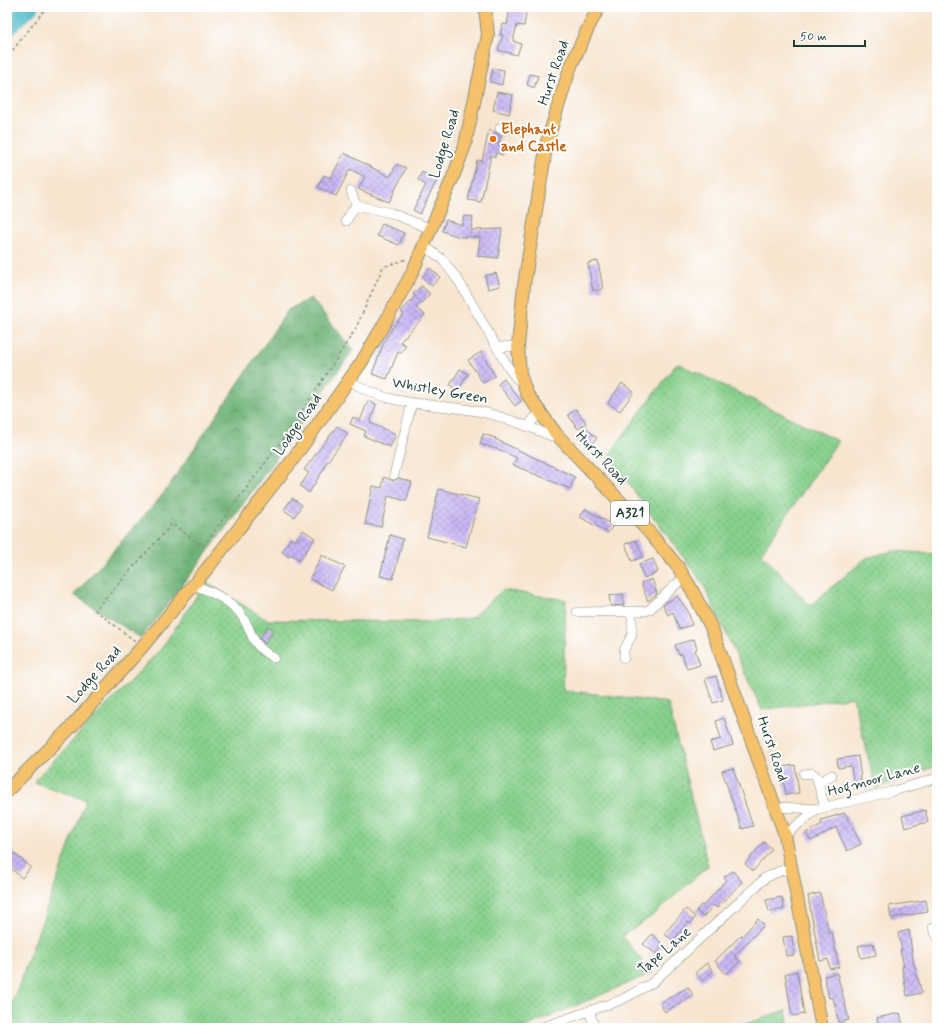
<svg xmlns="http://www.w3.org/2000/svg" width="944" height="1035" font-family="Mynerve,sans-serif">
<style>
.grass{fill:url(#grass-dots);stroke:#548660}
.forest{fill:url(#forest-crowns);stroke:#467856}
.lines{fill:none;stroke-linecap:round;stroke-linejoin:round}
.river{stroke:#4fbbcb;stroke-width:17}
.building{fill:url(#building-cross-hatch)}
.minor-casing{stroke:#8b9182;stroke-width:10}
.major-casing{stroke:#8b9182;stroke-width:14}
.path{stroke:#8b9182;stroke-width:1.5;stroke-dasharray:3 3;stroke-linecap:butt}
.minor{stroke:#fff;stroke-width:9}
.major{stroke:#f5c16b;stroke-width:12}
.food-dot{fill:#e8710a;stroke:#fff;stroke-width:1.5}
.labels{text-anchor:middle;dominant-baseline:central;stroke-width:4;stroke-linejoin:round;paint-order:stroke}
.shield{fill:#fff;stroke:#627771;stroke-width:1}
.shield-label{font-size:14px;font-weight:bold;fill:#1f3d34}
.street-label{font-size:15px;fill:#1f3d34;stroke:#fff}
.food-label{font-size:15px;font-weight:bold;fill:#c56008;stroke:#fff;text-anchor:start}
</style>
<defs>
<pattern id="grass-dots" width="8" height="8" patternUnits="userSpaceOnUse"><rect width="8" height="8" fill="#88d08c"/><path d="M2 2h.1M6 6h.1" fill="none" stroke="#6faa73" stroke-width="1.8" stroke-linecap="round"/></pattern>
<pattern id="forest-crowns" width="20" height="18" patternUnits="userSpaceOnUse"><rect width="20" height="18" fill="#6eb278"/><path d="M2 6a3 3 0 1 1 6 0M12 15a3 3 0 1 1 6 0" fill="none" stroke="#5a9263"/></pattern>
<pattern id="building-cross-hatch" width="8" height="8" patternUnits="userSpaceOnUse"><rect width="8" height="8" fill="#c9b6f5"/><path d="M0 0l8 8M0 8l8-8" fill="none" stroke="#a395c7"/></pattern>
</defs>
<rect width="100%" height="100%" fill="#fff"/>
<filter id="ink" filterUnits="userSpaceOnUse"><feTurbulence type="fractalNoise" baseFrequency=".025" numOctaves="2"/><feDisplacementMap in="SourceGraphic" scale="8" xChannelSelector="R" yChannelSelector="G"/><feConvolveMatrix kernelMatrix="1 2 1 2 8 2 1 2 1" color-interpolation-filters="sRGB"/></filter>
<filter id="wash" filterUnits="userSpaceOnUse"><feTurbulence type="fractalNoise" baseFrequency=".012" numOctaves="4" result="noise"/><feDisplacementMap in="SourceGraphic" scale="16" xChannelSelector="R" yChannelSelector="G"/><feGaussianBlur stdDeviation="0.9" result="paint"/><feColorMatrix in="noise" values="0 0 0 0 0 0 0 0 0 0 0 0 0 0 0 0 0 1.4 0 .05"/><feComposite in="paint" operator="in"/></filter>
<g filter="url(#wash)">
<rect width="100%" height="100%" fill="#f7e5d0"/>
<path class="grass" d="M677,363L838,441L761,553L810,606L866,558L893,551L937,554V766L876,788L853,697L762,710L703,584L608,456Z
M206,582L267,620L433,622L471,618L503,590L566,600L563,690L668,703L708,866L652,916L622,936L652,973L523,1028H7V1018L86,800L33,782L161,649Z
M786,1010L789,1028H734Z"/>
<path class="forest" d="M311,298L353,350C283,448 216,545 141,638L74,595L164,493L288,310Z"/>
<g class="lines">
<path class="river" d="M7,28L30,7"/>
</g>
<g id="blocks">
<path class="building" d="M510,7H527L524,26L517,25L513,41L521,44L517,55L498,50L503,35H500L503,24L507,25Z
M493,68L504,70L502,85L490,82Z
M530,74L538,76L534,88L527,85Z
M497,92L513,95L509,114L493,110Z
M489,130L501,135L498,146L504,147L503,155L496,153L495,157L491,155L481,202L468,200L477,160L482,161Z
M344,153L390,177L397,164L406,168L389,202L358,189L365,177L350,169L336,196L318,187L324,175L331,178Z
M422,172L437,180L420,214L413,210L426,185L418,180Z
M464,216L473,217L471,230L502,229L498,258L478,256L480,237H460L442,231L446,220L462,225Z
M382,224L404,233L399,245L377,236Z
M598,261L603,289L593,291L588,263Z
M430,268L440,277L432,286L422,277Z
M496,273L500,286L488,289L485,276Z
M422,286L430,294L416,308L425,315L400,342L406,345L401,353L398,352L387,379L372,374L384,342L393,327L404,314L401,312L415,296L413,294Z
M481,352L495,376L483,383L468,360Z
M460,369L468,374L458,391L450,385Z
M504,379L521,401L515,406L498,384Z
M622,383L634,392L620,411L608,403Z
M368,401L376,404L370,423L396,434L390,447L364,436L366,431L350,424L353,417L360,421Z
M576,409L586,423L578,429L568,415Z
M337,426L348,434L324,466L325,467L309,493L300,486L309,473L304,470Z
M585,428L597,438L589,447L578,437Z
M483,434L496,438L495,439L575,477L570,489L513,465L517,458L500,450L480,444Z
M384,477L393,481L399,478L412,482L406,501L388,496L381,527L365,524L373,486L382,488Z
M439,489L479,499L466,547L427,537Z
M292,498L302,505L294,517L284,510Z
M585,509L613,525L608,533L580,517Z
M303,530L315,538L300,560L291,554L289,557L282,552L291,538L295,541Z
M390,535L403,539L393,579L380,576Z
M636,540L643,557L632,561L625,544Z
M322,555L345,567L332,590L310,579Z
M653,559L658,572L644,578L639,564Z
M652,579L657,594L648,601L641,583Z
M623,594L624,605L611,606L609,596Z
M677,596L688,611L692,625L679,629L673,612L668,615L663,605Z
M268,626L274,630L265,644L260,638Z
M694,639L697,649L695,650L700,665L687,669L682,654L679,655L675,645Z
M716,676L723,700L713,703L705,679Z
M724,718L733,745L713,751L710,742L721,739L716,721Z
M858,756L862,787L854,789L851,766L838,768L837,759Z
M795,765L799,793L786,795L781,767Z
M733,768L753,826L742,829L722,771Z
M925,810L928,822L905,828L902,816Z
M845,813L861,844L847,851L836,827L811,841L806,833L822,824L821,820Z
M764,842L772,849L753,871L745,864Z
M11,851L31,867L22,878L7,865V856Z
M733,871L742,882L717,908L714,905L703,917L696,911L701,905L703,906L726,880L724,877Z
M820,893L829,933H832L839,967L830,969L828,959L820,961L808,896Z
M782,897L784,909L769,912L766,900Z
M926,900L928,912L891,918L889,906Z
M686,909L695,917L690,924L688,922L673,940L664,934Z
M758,919L764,925L734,956L740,961L726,974L715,961L741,935L742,936Z
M909,930L913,961L922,993L907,996L902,967L904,966L900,950H902L898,933Z
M652,934L663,945L656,954L643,944Z
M792,936L794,955L786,956L783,937Z
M873,943L876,955L861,958L858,946Z
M707,963L713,971L702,981L695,973Z
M797,971L804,1014L792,1016L785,974Z
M837,973L849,1020L839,1023L833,997L829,998L824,976Z
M688,987L693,995L665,1012L660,1003Z
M900,1013L903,1026L879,1028L877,1018Z"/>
</g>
</g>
<g filter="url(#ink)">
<use href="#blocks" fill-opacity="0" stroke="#8b9182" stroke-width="1"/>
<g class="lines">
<defs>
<path id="minor" d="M500,128L506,130
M351,191L356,205L391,213L431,229
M346,221L356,205
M423,245L442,259L460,283L508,367L516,378L522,382
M499,347L518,346
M349,380C391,409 436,402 482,412C506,417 529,427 552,436L557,435
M528,426L539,413
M394,475L412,403
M194,585C210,591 228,599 239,612C255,632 247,643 274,658
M577,612L646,611L650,609L684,577
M624,658V650L632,635V611
M804,774L812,773L816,776L825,807
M818,783L832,775
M776,807L817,809L890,792L937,778
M785,835L817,809
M933,928L937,936
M589,1011L595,1028
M540,1028L621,1000L652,983L765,878L780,871L791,869"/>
<path id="major" d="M599,7L589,26L570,68L547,142L524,285L518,346L520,374L527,394L557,435L649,532L678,567L692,590L712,629L785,835L822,1028
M7,791L72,726L142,647L210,565L291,462L361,363L383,326L412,273L453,177L465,145L488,35L485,7"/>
</defs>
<use href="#minor" class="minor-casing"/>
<use href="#major" class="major-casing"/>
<path class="path" d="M7,53L12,51L47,7
M135,641L95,610L172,524L203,546L287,434L355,330L383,267L407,259"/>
<use href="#minor" class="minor"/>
<use href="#major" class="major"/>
</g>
</g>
<circle class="food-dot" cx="493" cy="139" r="4"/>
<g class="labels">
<rect class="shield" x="611" y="501" width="38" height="24" rx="3"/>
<g class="shield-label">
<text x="630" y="513">A321</text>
</g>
<g class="street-label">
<text transform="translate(554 73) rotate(-71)">Hurst Road</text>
<text transform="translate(445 144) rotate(-73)">Lodge Road</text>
<text transform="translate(440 391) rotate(10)">Whistley Green</text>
<text transform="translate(298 425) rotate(-55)">Lodge Road</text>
<text transform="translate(601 458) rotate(47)">Hurst Road</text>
<text transform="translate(95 675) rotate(-48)">Lodge Road</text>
<text transform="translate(772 749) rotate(71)">Hurst Road</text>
<text transform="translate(874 780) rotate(-15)">Hogmoor Lane</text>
<text transform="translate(665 951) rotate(-41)">Tape Lane</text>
</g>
<g class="food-label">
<text x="501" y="130">Elephant<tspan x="501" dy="17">and Castle</tspan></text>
</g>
</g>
<rect width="944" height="1035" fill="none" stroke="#fff" stroke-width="24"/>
<path d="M794 40v6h71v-6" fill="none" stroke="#1f3d34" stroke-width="2"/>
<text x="800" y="40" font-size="12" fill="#1f3d34" stroke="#ffffff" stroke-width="3" paint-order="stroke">50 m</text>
</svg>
